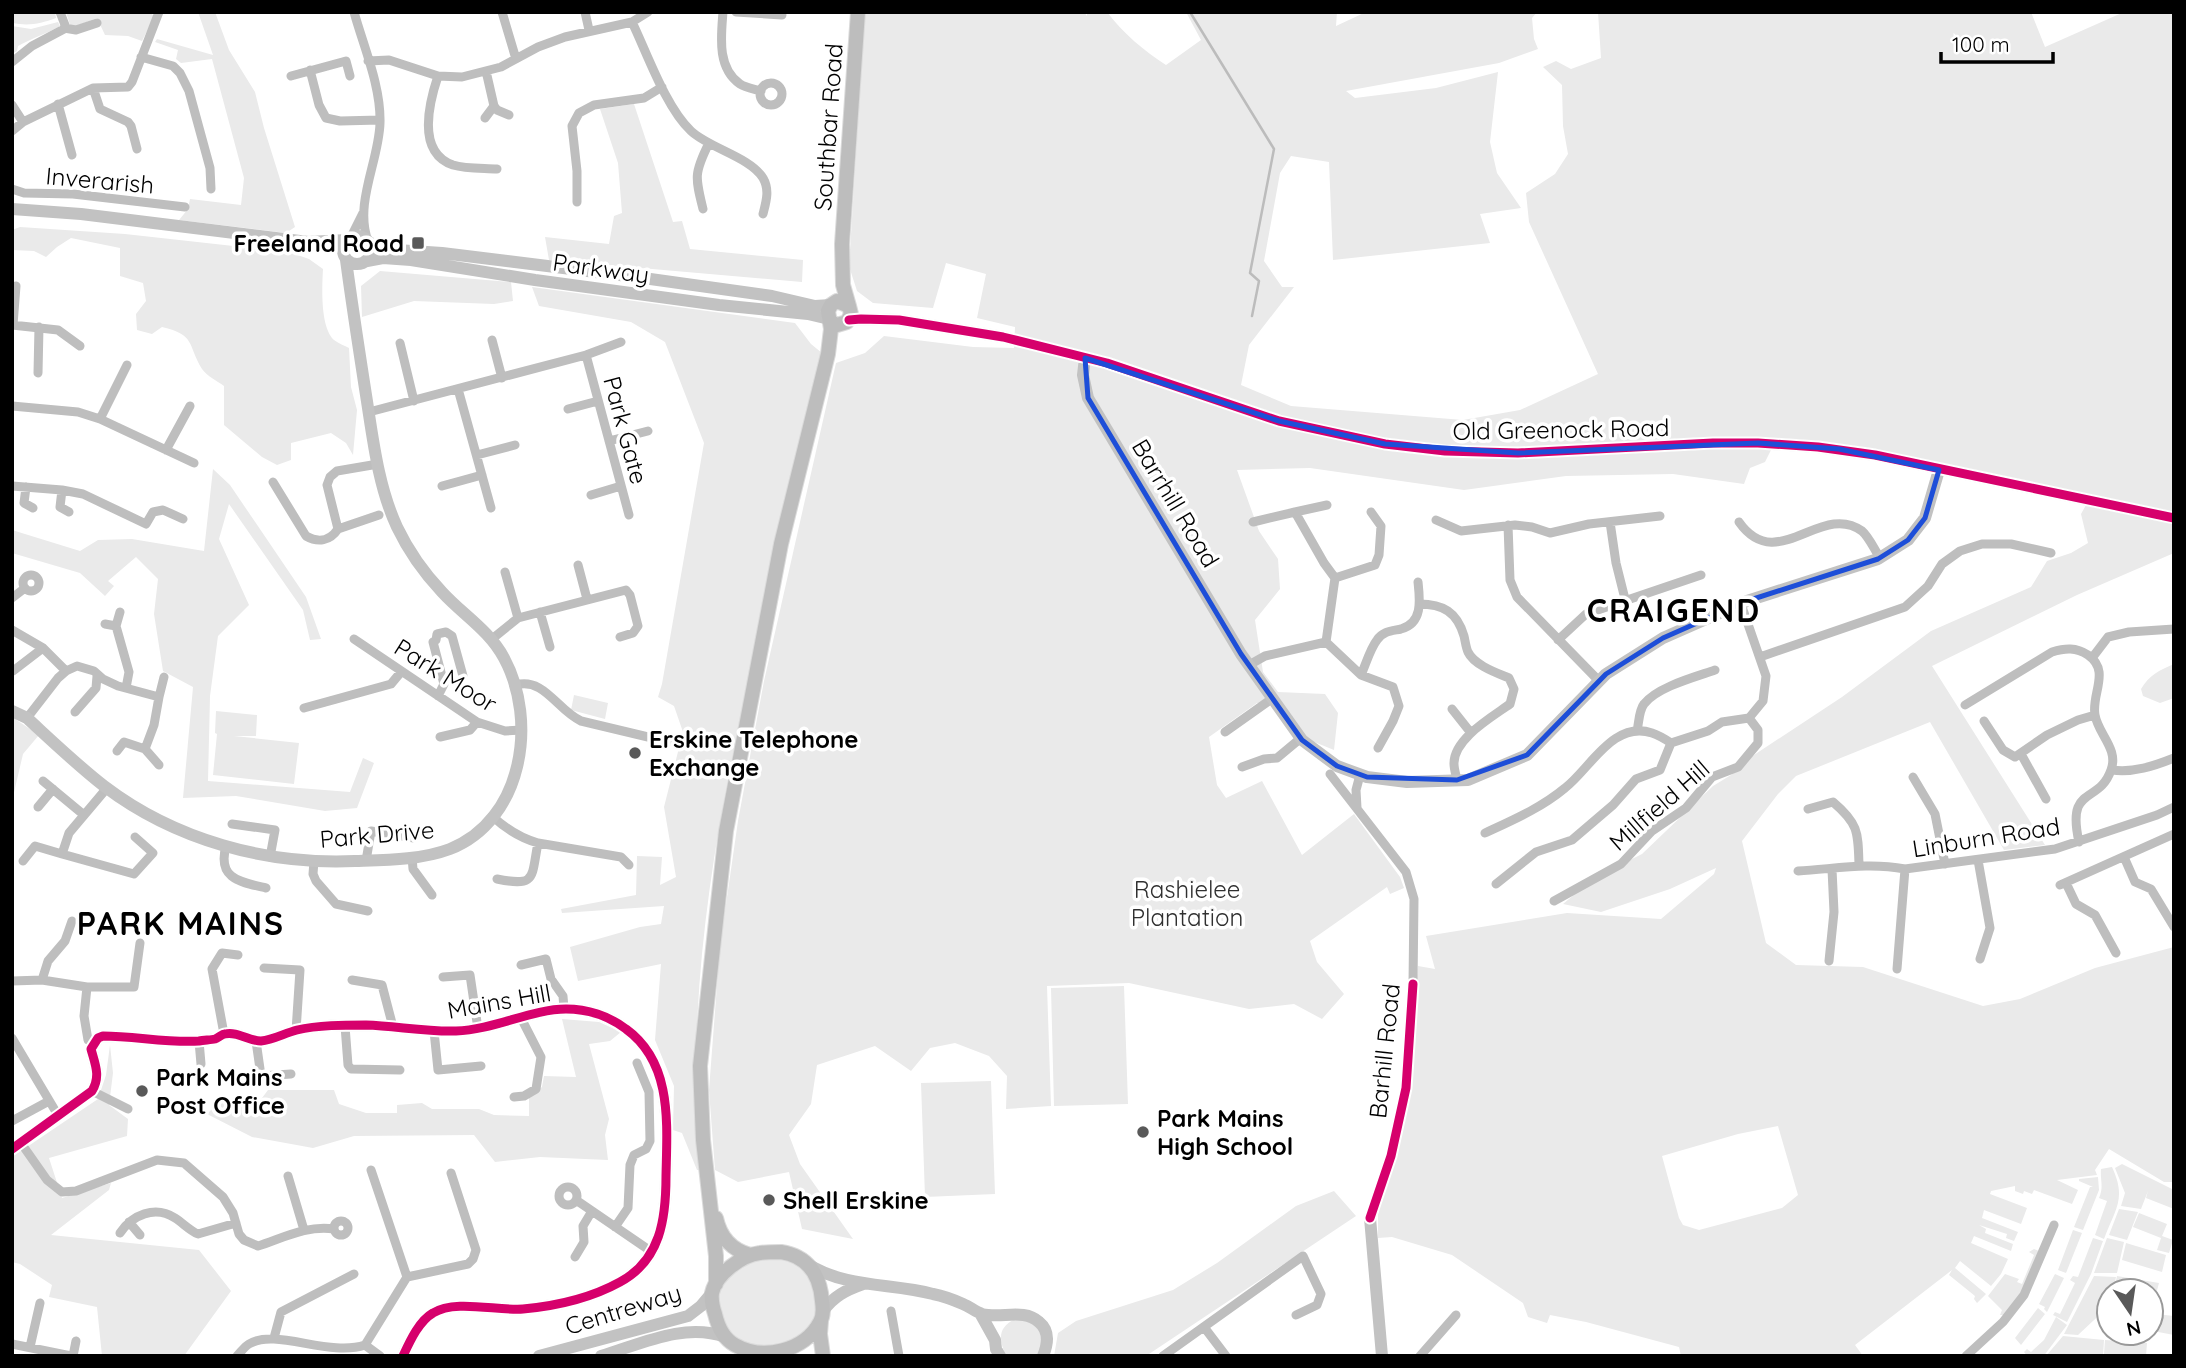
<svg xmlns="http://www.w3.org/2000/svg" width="2186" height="1368" font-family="Quicksand,sans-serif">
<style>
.green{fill:#eaeaea;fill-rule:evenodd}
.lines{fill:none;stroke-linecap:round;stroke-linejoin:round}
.stream{stroke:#bcbcbc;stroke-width:2.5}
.primary-casing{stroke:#dbdbdb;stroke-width:16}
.street{stroke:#bebebe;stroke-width:9}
.secondary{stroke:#c2c2c2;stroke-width:12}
.primary{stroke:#bdbdbd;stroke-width:14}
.cycleway-casing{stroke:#fff;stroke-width:13}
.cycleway{stroke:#d6006c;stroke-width:9}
.marked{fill:none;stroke:#1d4ed8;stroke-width:5;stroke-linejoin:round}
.poi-dot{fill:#595959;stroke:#fff;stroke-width:2.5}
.labels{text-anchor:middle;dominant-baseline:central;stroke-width:7;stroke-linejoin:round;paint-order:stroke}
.street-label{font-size:24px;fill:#000;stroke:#fff}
.poi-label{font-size:24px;font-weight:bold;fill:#000;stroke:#fff;text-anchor:start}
.park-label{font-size:24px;fill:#303030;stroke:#fff}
.district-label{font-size:32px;font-weight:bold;letter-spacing:2px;fill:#000;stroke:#fff}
</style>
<rect width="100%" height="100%" fill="#fff"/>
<path class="green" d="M12,12H55L56,18C40,24 29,26 12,23Z
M66,12H151L154,17L142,41L128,36L105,35L97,18L71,28Z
M198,12H215L229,50L255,92L264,128L295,227L286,233L179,220L188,209L190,199L241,205L244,178L212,59L181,63L176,59L178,50L155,42L157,39L213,55Z
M865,12H1084L1087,16V12H1107C1123,33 1144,51 1166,65L1201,40L1186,12H1337L1336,26L1366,12H1537L1532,18L1534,39L1538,49L1499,63L1346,91L1355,98L1436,88L1498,72L1490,142L1497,173L1521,208L1480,214L1490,243L1333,260L1329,162L1291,156L1280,173L1264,261L1282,287H1294L1249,345L1241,385L1291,406L1463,420L1520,410L1598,374L1529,222L1526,193L1555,174L1568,154L1563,126L1562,85L1543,67L1556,61L1571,69L1601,58L1598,12H2031L2045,47L2124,12H2174V553L2077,595L1932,666L2045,845L2004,850L1930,722L1796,776L1778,794L1742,841L1766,943L1796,965L1863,967L1983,1006L2020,999L2095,968L2174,947V1182H2164L2109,1149L2095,1170L2097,1175L2057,1180L2078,1190L2072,1204L2034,1190L2032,1194L2024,1191L2023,1194L2015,1191V1186L1991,1191L1990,1194L2027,1208L2021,1224L1984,1210L1982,1218L2018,1232L2014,1241L2006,1238L2007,1234L1979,1225L1986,1229L1985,1233L2013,1244L2011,1251L1974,1236L1971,1243L2008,1259L2001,1274L1991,1286L1960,1261L1955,1268L1986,1294L1977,1303L1974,1299L1975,1296L1949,1275L1952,1270L1855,1345L1863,1356H1681L1679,1347L1586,1322L1550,1315L1547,1323L1528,1317L1523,1303L1452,1255L1392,1237L1378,1238V1214L1407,1111L1418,966L1435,969L1426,936L1567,913L1661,919L1714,874L1716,868L1670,889L1601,912L1563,904L1594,878L1642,854L1713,786L1731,775L1754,755L1842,697L1931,631L2031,587L2047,561L2071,553L2088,543L2081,514L2090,498L1955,469L1773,446L1765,462L1750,468L1744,484L1673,474L1566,476L1464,490L1310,468L1237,470L1259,531L1278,559L1280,589L1255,620L1263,672L1278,692L1325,694L1338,713L1334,750L1307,739L1282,706L1257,703L1209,737L1217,785L1226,798L1262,781L1302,855L1354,814L1400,877L1404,888L1390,894L1387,887L1310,941L1317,962L1344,994L1322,1019L1294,1004L1249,1009L1129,983L1047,986L1051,1106L1006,1109L1007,1076L989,1056L955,1043L930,1048L911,1071L875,1046L817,1065L811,1104L789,1135L800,1164L853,1239L802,1229L789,1172L738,1182L715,1170L709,1090L720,946L738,821L764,681L836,363L865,353L884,336L973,347L1014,348L1015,327L977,318L986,274L946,263L933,308L873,303L857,291L849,266ZM1778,1126L1798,1195L1782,1208L1699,1230L1683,1225L1679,1218L1662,1156L1738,1134Z
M58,22L60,26C46,34 32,38 18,46L17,51L12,54V26L31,29Z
M634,104L673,222L682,221L690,249L803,260L802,282L549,260L545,237L609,244L614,216L622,213L618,163L600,109Z
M20,227L125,234L289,252L309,259L323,269C322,287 320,327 334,340C338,343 345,346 349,348L351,387L357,410L353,455L346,443L331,433L291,443V460L277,465L262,457L224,425V386C217,381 207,376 202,369C187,344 196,335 162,327L152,334L137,330L136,314L146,301L143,283L120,276V248L71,238L57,247L46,257L34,251L12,250V230Z
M380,271L511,282L513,301L494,304L414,301L362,317L361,286Z
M532,287L795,323L811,344L822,353C800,433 785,514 767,595C735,738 703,880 697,1027C695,1075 699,1122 702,1170H697L682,1133L673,1130L674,1086L655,1040L661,964L578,981L570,947L640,927L661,924L664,906L562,913L561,909L636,895L637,856L662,857L660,885L676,877L664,807L683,732L674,706L658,697L662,684L704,443L665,342L631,322L539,306Z
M213,469L230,485L306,597L321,639L310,640L303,610L229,504L219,539L249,605L218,636L210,696L208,781L350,792L363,758L374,763L357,808L325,811L236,796L183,798L193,687L163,671L154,614L158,579L136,557L108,581L114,586L105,596L80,573L12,553V530L80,551L98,540L132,539L204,551Z
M2174,664V698L2160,703L2143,696L2141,689C2149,675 2160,670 2174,664Z
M574,695L608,703L605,719L571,710Z
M216,711L257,715L256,736H234L299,743L294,784L213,775L217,734L215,733Z
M12,717L39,735L23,754L12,801Z
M1124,986L1128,1104L1054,1106L1051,988Z
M562,1019L599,1022L621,1032L610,1041L589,1044L609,1119L605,1135L608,1160L540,1157L495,1162L474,1135L354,1136L313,1148L252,1137L207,1114L218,1103L259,1102L268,1090H334L339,1104L366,1113H397V1105L422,1103L432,1109H479L494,1115L529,1116V1096L542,1087L544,1076L576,1077Z
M110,1045L113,1073L109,1105L128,1119L127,1136L49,1158L62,1198L111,1183L109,1190L51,1235L199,1250L231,1291L184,1356H102L97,1307L49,1297L52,1285L20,1264L12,1262V1157L98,1099L106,1075Z
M991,1081L995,1194L925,1197L921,1083Z
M2122,1164L2174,1190V1209L2146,1198L2148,1191L2141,1209L2121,1206L2125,1193L2115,1168Z
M2112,1167C2127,1199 2115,1209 2104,1239L2095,1235L2107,1201L2099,1198C2104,1186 2100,1181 2101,1169Z
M2098,1177L2099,1190L2083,1230L2074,1227L2090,1187H2093L2079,1181V1179Z
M1334,1191L1356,1216L1146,1356H1054L1058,1333L1076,1321L1173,1290L1217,1263L1296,1206Z
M2119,1209L2138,1212L2127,1240L2109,1235Z
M2139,1213L2167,1224L2162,1236L2173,1240L2169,1253L2157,1250L2161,1238L2133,1227Z
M2073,1230L2082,1233L2066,1273L2058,1270Z
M2093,1238L2103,1241L2091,1274L2067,1322L2053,1315L2055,1312L2060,1314L2075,1283L2070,1280L2073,1276L2078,1277Z
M2107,1238L2124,1242L2117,1273H2094Z
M2126,1243L2166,1255L2162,1272L2122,1260Z
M2034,1249L2039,1251L2022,1291L2005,1315H2000L2002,1310L1988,1296L2005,1274L2019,1279L2017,1282L2022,1284L2034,1255L2029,1252Z
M765,1256L793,1261L806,1273L814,1285L817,1311L810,1328L795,1339L782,1346L749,1347L731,1338L717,1305L720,1287L742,1262Z
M2055,1274L2064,1278L2047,1312L2044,1309L2045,1307L2039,1304Z
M2094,1276L2116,1277L2113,1291H2109V1306L2078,1335L2064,1334Z
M2117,1276L2159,1283L2155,1298L2151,1297V1291H2124L2114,1289Z
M2038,1308L2045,1314L2021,1345L2015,1338Z
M2156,1314L2174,1316V1335L2153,1331Z
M2056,1317L2067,1325L2046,1353L2044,1356H2027L2024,1352L2027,1349L2031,1352L2044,1340Z
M1015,1319L1032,1321L1042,1334L1040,1351L1037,1356H1006C999,1340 997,1328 1015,1319Z
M2063,1336L2104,1340L2103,1356H2046Z
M2105,1340L2147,1343L2146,1356L2104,1354Z"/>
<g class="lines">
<path class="stream" d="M1190,12L1274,149L1250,273L1259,281L1252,316"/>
<defs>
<path id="primary" d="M849,306L843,285L842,244L858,12
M716,1218C720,1237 732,1250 750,1255
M781,1252C808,1256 820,1275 822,1301C823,1308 824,1315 820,1322C805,1351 763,1361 735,1345C724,1339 718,1327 715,1314C713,1308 711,1300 712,1293C716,1274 742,1255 760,1253C767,1252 774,1252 781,1252Z
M716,1284V1256L703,1140L700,1066L726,831L781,544L828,354L831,329L828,311L831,305L837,301L849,306L851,314L847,322L837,325L831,322
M821,1321L820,1334L823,1356"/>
</defs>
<use href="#primary" class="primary-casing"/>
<path class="street" d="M354,12C364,48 381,86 380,123C379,161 354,203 368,241
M502,12L516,59
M585,12L589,30
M723,12C721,37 717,68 740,84C746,88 755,89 761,91
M736,12L782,15
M632,22C647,53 666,108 691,131C709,148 750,157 763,178C770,190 766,202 763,214
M64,28L76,30L97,23
M141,57L173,66L180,73L189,91L210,168L211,189
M368,61L389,60L438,76L462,77L501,67L538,47L565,37L632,22L648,12
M12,62L32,46L64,29L65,25L60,12
M310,70L319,105L326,118L340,121L380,120
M486,71L494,106L497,110L509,115
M291,76L346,61L350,76
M438,76C429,103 416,152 453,165C466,169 484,168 497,169
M760 94a11 11 0 1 1 22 0a11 11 0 1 1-22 0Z
M93,88L100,109L128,122L131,126L137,149
M58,104L72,155
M12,105L23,122
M485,118L494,106
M12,131L23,122L93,88L128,87L132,82L159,12
M12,189L24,193L73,194L185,207
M577,202V171L572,126L579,113L594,105L644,98L662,87
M703,209C695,177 694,173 709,143
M351,237L363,213
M12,325L58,330L80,346
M13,325L16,286
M492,340L502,378
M400,343L414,401
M586,355L629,515
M38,373L39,327
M458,389L491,508
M12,406L78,412L100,419L194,463
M568,409L598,401
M369,412L586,355L621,342
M100,419L127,365
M609,441L648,431
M166,450L190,406
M477,455L515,445
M273,482L306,536C318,543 330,541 338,529L327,485L330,477L337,471L378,464
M12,486L62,490L83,494L146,524L153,512L163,510L183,519
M442,486L482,475
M26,487L24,503L33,508
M62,490L60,507L69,512
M591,495L621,486
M1295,512L1327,505
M1436,520L1461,531L1515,525L1532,527L1550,533L1589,524L1660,516
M1253,522L1295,512L1324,563L1335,578L1326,642
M1610,522L1616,563L1625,599
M1739,522C1777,576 1821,501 1862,531C1869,537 1874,549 1880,558
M1508,525L1510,580L1517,597L1599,681
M338,529L379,515
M578,565L587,599
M505,572L518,618
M23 583a8 8 0 1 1 16 0a8 8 0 1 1-16 0Z
M1335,578L1375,565L1379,555L1381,526L1371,512
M12,598L25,588
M1419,604C1443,604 1457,612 1464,636C1465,640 1466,648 1468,652C1474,665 1497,673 1509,678L1514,689L1510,704C1492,717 1453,739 1454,764C1454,769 1456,775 1457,780
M120,612L116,626L129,672L126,688
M540,612L550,647
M105,624L116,626
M12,630L43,648L66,671
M354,639L477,722L505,731L522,730
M492,639L518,618L626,590L630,595L638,626L633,633L620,637
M1558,640L1586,614L1701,575
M1326,642L1361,675L1393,687L1399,706L1393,721L1378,748
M1760,657L1905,607L1928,586L1942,564L1960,551L1982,544H2011L2051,553
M2092,658L2108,637L2129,632L2174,629
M1249,665L1265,656L1326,642
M13,671L43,648
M1361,675C1366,664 1370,649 1377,640C1383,631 1392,631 1401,629C1423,623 1420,600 1418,582
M516,685C544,677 558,711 581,721L669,742
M438,696L444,684L433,642L436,640L437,634L446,632L452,636L463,676
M159,697L164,677
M1965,705L2052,652C2065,648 2076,647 2088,655C2111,671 2091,694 2095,715C2098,734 2119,749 2111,770C2099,805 2066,784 2079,842
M304,708L391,684L401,672
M1452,709L1471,733
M75,712L96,688L97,676
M27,718L58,678L66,671L77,666L94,671L103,679L118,686L159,697L154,725L145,749L124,742L117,751
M1984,721L2003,750L2015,757L2047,735L2078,720L2095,715
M1637,731C1639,722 1639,710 1644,704C1657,687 1695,677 1715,670
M1225,732L1273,698
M440,737L470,730L477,722
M145,749L159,765
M2021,754L2046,799
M1242,767L1264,759L1277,758L1301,738
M2112,770C2133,773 2154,766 2174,758
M1330,774L1406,872L1414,899L1413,984
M1913,777L1935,814L1945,864
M43,781L84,815
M38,807L53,789
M1357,808L1356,790L1360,775
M1808,809L1833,802C1859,824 1858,833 1859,865
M492,816C506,829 520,838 538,843
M232,824L275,830L270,857
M1485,833C1513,820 1541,808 1565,788C1590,769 1613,720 1652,733C1658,735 1665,739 1671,743
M226,846C217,879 240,882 266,888
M62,854L134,874L153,853L135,837
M412,857L413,869L432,895
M2124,857L2135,882L2151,889L2174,927
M1978,860L1990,928L1980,959
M23,861L35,846L62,854L69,833L107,788
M314,861L313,874L316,881L336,904L368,911
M366,861L371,831L414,838
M1798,871C1835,869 1868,862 1905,869L2055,849L2157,815L2174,807
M497,879C537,887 531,878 538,843L621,857L629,865
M2066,883L2076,904L2095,915L2116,953
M1496,884L1536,852L1572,840L1613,805L1636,779L1660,770L1671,743L1708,731L1722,722L1749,718L1763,701L1766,676L1741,604
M2060,885L2174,834
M1554,901L1621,864L1652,831L1686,808L1712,777L1738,767L1758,743V730L1749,718
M1829,961L1834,912L1832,869
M521,965L546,959L551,979L563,996L564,1009
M264,968L300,970L296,1031
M1897,969L1905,869
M443,977L470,975L478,1029
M42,980L48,961L65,941L72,921
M352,980L382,985L393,1027
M12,981L42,980L87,987L84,1016L88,1040L93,1042
M87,987H134L140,943
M345,1026L348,1065L351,1069L400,1070
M434,1031L438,1070L481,1066
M224,1034L212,969L222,953L238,955
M12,1038L59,1117
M199,1041L201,1064
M256,1041L261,1076L291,1074
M92,1091L128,1109
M514,1097L524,1096L536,1089L541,1057L521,1018
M12,1121L49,1101
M21,1143L47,1180L62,1192L76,1191L157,1160L184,1163L223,1197L233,1213L239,1234L244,1240L258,1246C283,1238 307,1225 334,1229
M371,1170L407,1277
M288,1176L304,1230
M559 1196a9 9 0 1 1 18 0a9 9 0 1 1-18 0Z
M576,1200L652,1252
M334 1228a7 7 0 1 1 14 0a7 7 0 1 1-14 0Z
M129,1222L140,1235
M615,1227L628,1208L630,1165L634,1155L646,1149L650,1141L649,1092L637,1063
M120,1233C132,1215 155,1205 175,1218C183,1223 189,1230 198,1234L236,1223
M575,1257L584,1242L583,1226L592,1211
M891,1311L899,1356
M1204,1327L1226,1356
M274,1338L281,1312L354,1274
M12,1344L71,1356
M365,1345L380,1356
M30,1347L40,1303
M73,1356L76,1341
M237,1356C241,1352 244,1347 249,1344C275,1328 329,1357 365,1345L407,1277L468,1264L473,1259L476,1250L451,1173
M1163,1356L1303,1256L1321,1294L1317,1305L1296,1315
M1420,1356L1456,1315
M1966,1356L2003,1322L2024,1295L2054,1225"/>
<path class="secondary" d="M12,209L81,214L308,242L347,240
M343 250a14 14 0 1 1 28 0a14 14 0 1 1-28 0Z
M370,243L397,250L442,253L636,277L772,296L815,306L831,305
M367,261L383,258L411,260L535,280L719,305L808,314L829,319
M849,320L861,319L899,320L1003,337L1107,363L1279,421L1385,444L1445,451L1518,453L1713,443H1758L1818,447L1875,455L2174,518
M1085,358L1083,375L1088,398L1241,654L1302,740L1337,766L1367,777L1407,782L1468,780L1527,755L1606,674L1663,638L1747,601L1878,559L1908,540L1925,518L1939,470
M12,711L27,718C52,741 77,765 104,786C175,840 266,865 355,861C386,860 421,860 450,849C523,820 538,721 504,658C489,630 463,615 442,592C425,574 408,550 397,527C378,486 373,439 366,395C359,350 352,305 346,260
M12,1149L92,1091C101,1076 95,1064 91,1049L98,1038L103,1036C135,1036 167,1043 199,1041C204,1040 211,1040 215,1039C218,1038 222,1034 225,1034C237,1031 249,1041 261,1041C273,1040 285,1033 297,1030C318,1025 344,1025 366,1025C396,1026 426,1032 456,1031C493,1030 532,1009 566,1009C587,1009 609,1016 626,1029C673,1063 667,1124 666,1176C666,1218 661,1260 620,1282C591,1298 556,1306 523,1309C497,1311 455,1299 433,1313C419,1321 410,1341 403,1356
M1370,1218L1382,1356
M809,1265C847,1288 891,1283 933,1294C943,1296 954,1300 963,1304C970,1307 976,1312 982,1314C1001,1319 1024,1308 1039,1322C1050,1331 1048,1344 1043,1356
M823,1311C834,1296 846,1290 863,1284
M980,1313L995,1340L996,1349L1000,1356
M539,1356L688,1316L701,1306L712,1293
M601,1356C641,1344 685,1322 725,1337"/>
<use href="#primary" class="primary"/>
<defs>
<path id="cycleway" d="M849,320L861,319L899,320L1003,337L1107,363L1279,421L1385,444L1445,451L1518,453L1713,443H1758L1818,447L1875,455L2174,518
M12,1149L92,1091C101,1076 95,1064 91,1049L98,1038L103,1036C135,1036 167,1043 199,1041C204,1040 211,1040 215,1039C218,1038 222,1034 225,1034C237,1031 249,1041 261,1041C273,1040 285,1033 297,1030C318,1025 344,1025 366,1025C396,1026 426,1032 456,1031C493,1030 532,1009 566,1009C587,1009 609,1016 626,1029C673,1063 667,1124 666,1176C666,1218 661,1260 620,1282C591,1298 556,1306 523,1309C497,1311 455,1299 433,1313C419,1321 410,1341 403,1356
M1370,1218L1391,1156L1406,1088L1413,984"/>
</defs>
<use href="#cycleway" class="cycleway-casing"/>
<use href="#cycleway" class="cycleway"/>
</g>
<path class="marked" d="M1085,358L1279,421L1385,444L1518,453L1758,443L1839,449L1939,470L1925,518L1908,540L1878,559L1747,601L1663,638L1606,674L1527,755L1457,780L1367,777L1337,766L1302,740L1241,654L1088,398Z"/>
<g class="poi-dot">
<rect x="411" y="236" width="14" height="14" rx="3.5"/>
<circle cx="635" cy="753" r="7"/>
<circle cx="142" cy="1091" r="7"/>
<circle cx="1143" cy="1132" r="7"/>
<circle cx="769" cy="1200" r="7"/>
</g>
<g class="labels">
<g class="street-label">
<text transform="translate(828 127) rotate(-86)">Southbar Road</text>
<text transform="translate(100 180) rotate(5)">Inverarish</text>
<text transform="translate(601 268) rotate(8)">Parkway</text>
<text transform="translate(1561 429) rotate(-1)">Old Greenock Road</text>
<text transform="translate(626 430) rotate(75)">Park Gate</text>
<text transform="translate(1176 503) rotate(59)">Barrhill Road</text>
<text transform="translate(446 675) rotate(32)">Park Moor</text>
<text transform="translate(1659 805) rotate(-41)">Millfield Hill</text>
<text transform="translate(377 834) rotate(-5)">Park Drive</text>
<text transform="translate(1986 837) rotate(-9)">Linburn Road</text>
<text transform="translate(499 1001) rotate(-10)">Mains Hill</text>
<text transform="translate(1384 1051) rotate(-84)">Barhill Road</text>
<text transform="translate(623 1309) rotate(-17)">Centreway</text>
</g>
<g class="poi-label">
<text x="404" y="243" text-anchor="end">Freeland Road</text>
<text x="649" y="739">Erskine Telephone<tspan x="649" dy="28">Exchange</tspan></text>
<text x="156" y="1077">Park Mains<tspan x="156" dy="28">Post Office</tspan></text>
<text x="1157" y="1118">Park Mains<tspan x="1157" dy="28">High School</tspan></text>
<text x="783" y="1200">Shell Erskine</text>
</g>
<g class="park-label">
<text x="1187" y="889">Rashielee<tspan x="1187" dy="28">Plantation</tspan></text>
</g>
<g class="district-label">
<text x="1674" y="610">CRAIGEND</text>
<text x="181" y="923">PARK MAINS</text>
</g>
</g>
<rect width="2186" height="1368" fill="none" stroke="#000000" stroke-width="28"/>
<g transform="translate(2130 1312) rotate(167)"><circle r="33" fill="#ffffff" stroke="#999999" stroke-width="2"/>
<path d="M0-5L12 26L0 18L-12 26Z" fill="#595959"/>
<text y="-10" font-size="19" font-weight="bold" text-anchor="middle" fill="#000000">N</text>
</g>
<path d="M1941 52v10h112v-10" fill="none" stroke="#000000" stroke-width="3.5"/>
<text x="1952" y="52" font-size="21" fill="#000000" stroke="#ffffff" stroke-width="5" paint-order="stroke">100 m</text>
</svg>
